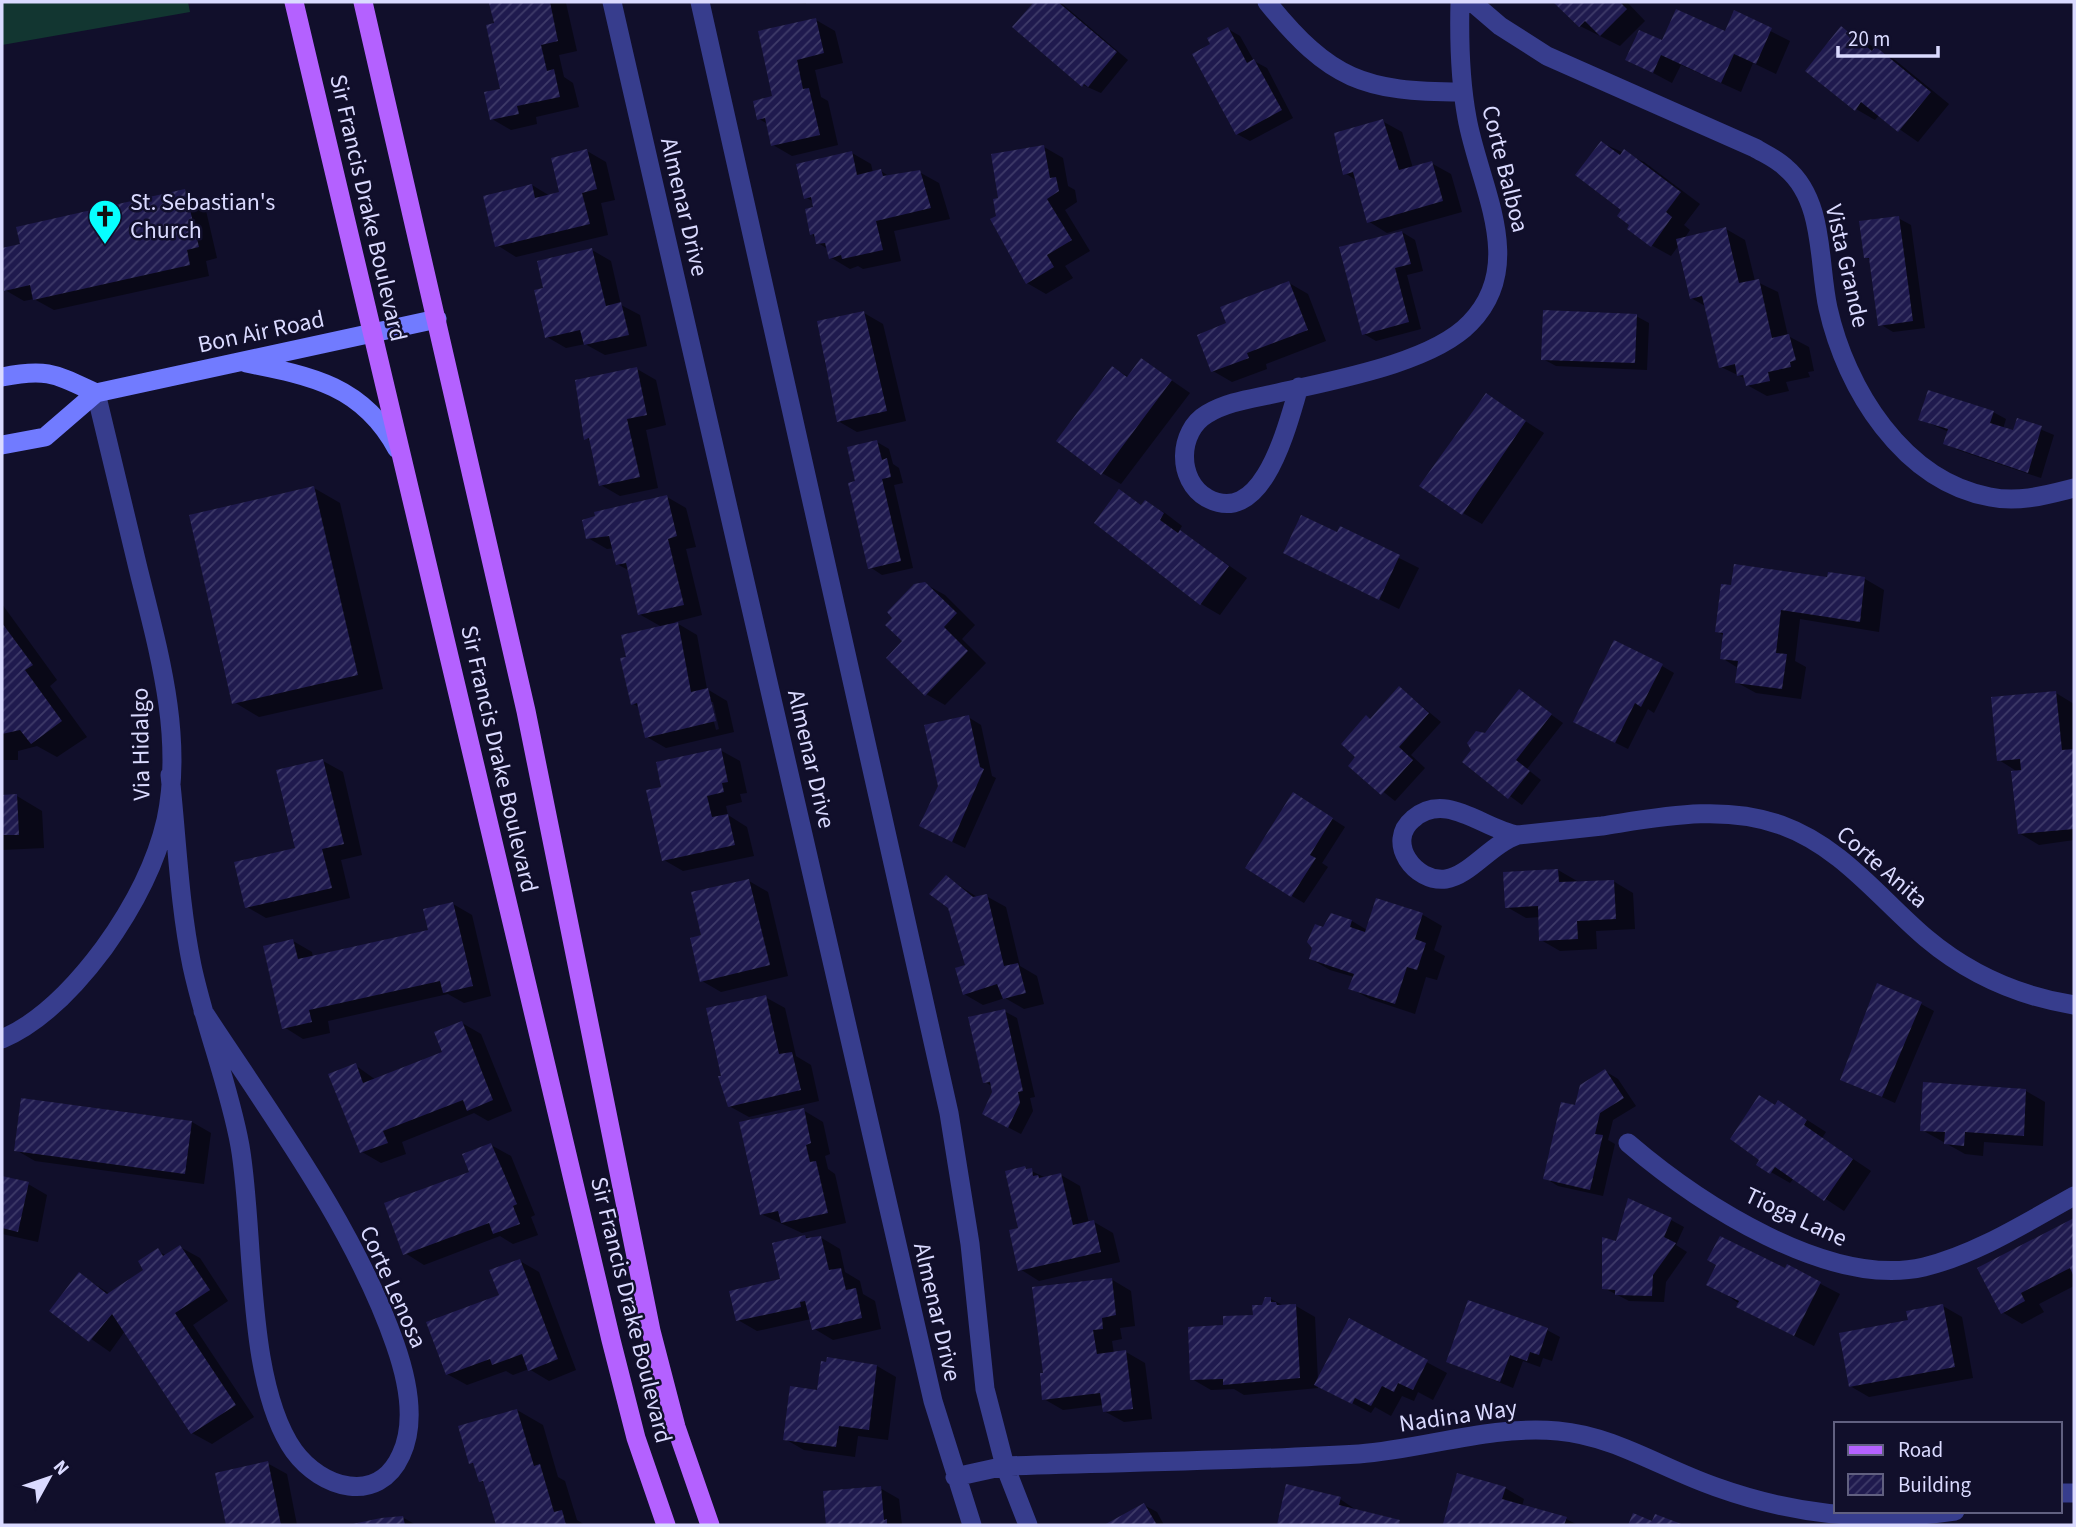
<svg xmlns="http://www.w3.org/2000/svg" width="2076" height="1527" font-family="'Source Sans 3',sans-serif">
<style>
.pitch{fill:#123631}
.shadow{fill:#0007;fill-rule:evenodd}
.building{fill:url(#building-hatch)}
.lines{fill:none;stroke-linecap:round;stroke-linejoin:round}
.minor{stroke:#373d8d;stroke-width:19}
.secondary{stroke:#717bff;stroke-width:19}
.primary{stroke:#b461ff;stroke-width:19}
.labels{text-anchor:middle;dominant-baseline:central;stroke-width:5;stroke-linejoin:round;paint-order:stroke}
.street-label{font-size:24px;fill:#dadaff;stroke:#110f2b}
.poi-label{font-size:24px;fill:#dadaff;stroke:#110f2b;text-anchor:start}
</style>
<defs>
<pattern id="building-hatch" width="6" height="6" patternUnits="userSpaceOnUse" patternTransform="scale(1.75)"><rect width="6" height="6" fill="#1f1a4e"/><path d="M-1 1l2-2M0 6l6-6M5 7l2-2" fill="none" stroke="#3f3b69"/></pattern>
</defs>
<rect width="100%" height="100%" fill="#110f2b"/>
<path class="pitch" d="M2,2H188L190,12L2,45Z"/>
<path class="shadow" d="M501,2L566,3L577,51L559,55L564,77L573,83L579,107L536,117L537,124L511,130L492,119L502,90L491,4Z
M786,2H806V4Z
M1036,2H1060L1128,60L1101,93L1083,85L1015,27Z
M1556,2H1627L1645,21L1620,46L1580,26Z
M1735,13L1790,41L1776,74L1753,63L1741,92L1681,65L1672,83L1627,59L1662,43L1726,34Z
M816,20L835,31L843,63L815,70L821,97L828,101L838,145L792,156L773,145L768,124L759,119L775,98Z
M1842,28L1895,60L1949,104L1918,142L1879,115L1875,120L1856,109Z
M1228,29L1240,36L1254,61L1267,68L1293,118L1250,141L1237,134L1212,45Z
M1382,121L1402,132L1413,168L1431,163L1451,174L1462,212L1387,233L1368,221L1357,181L1345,173Z
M1602,143L1644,162L1700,204L1684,225L1690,230L1684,239L1726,229L1745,240L1755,281L1778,292L1788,336L1809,347L1814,371L1808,372L1810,377L1786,382L1789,391L1767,396L1747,385L1746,379L1721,367L1707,307L1691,298L1679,245L1671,256L1651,245L1632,225Z
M1044,147L1063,158L1068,186L1075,190L1077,202L1065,210L1090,251L1065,266L1073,278L1046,294L1027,283L998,217L1000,200Z
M587,151L606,162L615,200L601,203L608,235L516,257L497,245L532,185L550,196L561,193Z
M852,153L871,164L873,173L881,171L890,177L919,172L939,183L950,219L894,231L901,261L863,269L858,266L850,269L830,257L828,249L818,243L812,234L815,208L814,202L805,197Z
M185,191L204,202L217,258L206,261L209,276L54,310L34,299L24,301L5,290L2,250Z
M1898,218L1911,225L1925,328L1893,332L1880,324L1871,260L1865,257Z
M1402,232L1415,240L1423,271L1407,275L1421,329L1376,341L1364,334Z
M592,250L611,261L621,305L640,315L647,346L605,355L585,344L566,348L547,337L545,290Z
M1289,283L1308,294L1326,341L1266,364L1267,369L1232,382L1213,371L1229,324Z
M864,313L883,324L906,421L857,432L838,421L824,358Z
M1636,316L1649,323L1647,370L1556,366L1543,359Z
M1142,360L1190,393L1121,484L1102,473L1113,368L1129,377Z
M637,369L656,380L666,425L646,430L658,488L620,496L601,485L592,442L586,438Z
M1486,396L1544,433L1482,524L1463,513Z
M1993,412L2006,419L2003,429L2014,433L2018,420L2054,435L2041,478L1958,450L1946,443L1949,432L1920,419Z
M877,442L889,449L893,464L899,468L903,483L894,485L913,568L882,575L870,567L857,482Z
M314,488L340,503L383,689L259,717L234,702Z
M1120,491L1143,506L1146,502L1165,513L1182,526L1179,531L1247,578L1220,615L1201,604L1097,523Z
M667,497L686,508L696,547L686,549L702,615L675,622L697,635L707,689L727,701L734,732L666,748L647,737L640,708L632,703L628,658L662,627L639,614L628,570L617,564L614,548L607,549L588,538ZM709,702H713L719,729L716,730Z
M1341,529L1419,568L1399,609L1285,553L1338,535Z
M1828,579H1865L1884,590L1879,632L1800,619L1795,661L1806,667L1801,699L1756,693L1736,682L1738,668L1722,658L1724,636L1717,631Z
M925,584L945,595L975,625L962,639L986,663L945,705L926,694L905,641Z
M2,604L57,680L50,686L87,737L57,757L37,746L18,751V760H2Z
M1662,666L1674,673L1654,713L1648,709L1628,749L1588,729Z
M1400,688L1441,722L1411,755L1425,768L1395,801L1351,766L1358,757L1371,721Z
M2056,693L2074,704V840L2039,845L2019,833L2018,772L1999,760Z
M1530,700L1563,723L1527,769L1541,780L1522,805L1464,762L1486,735Z
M968,717L981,725L992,776L996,778L965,848L934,833Z
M720,750L740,761L747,793L740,794L742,802L726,806L728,815L747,827L754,856L683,871L664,860L663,788Z
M323,761L343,772L362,855L341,860L350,898L266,918L247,907L297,849Z
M17,796L42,811L44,848L2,850V797Z
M1306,802L1345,827L1322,863L1328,867L1304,903L1292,896Z
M1558,870L1577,881H1613L1633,893L1635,929L1596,931L1597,949L1560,951L1541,940L1540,917L1526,918L1507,907Z
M946,877L977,897L986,896L1006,907L1020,966L1037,976L1044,1004L1024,1009L1005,998L983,1005L964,994L967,966Z
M749,881L768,892L788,976L721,992L702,981L703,937Z
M1377,900L1423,915L1442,926L1434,950L1445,956L1437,980L1426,977L1415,1014L1370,999L1350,988L1354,977L1330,970L1311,959L1314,947L1309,941L1315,926L1324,929L1352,921L1367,930Z
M453,904L472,915L491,996L464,1003L448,994L328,1021L330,1033L303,1039L284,1027L293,941L312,952L313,958L430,931Z
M765,997L785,1008L796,1056L811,1065L819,1101L749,1117L729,1106L720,1078L723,1077Z
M1921,1004L1934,1011L1895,1103L1842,1079Z
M1004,1011L1017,1018L1035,1097L1030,1098L1033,1111L1021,1134L996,1121L993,1087L985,1082Z
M462,1023L481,1034L512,1111L488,1121L474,1113L402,1142L406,1154L381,1163L362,1152L355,1065L376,1080L444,1053Z
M1605,1071L1618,1079L1636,1106L1613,1120L1608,1140L1615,1144L1603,1196L1558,1186L1545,1178L1577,1107Z
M2026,1091L2045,1102L2043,1146L1984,1142L1983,1156L1965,1154L1922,1130Z
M1779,1102L1826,1132L1822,1138L1871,1171L1844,1211L1794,1178L1790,1183L1771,1172Z
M803,1110L823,1122L830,1154L825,1156L828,1169L835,1174L846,1223L802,1233L761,1214Z
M192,1122L211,1133L204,1184L35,1161L16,1150Z
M491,1145L511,1156L535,1215L531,1217L538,1235L513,1244L500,1236L424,1265L405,1253Z
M1025,1168L1046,1178L1061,1175L1080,1186L1089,1223L1094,1222L1113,1233L1120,1262L1039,1281L1020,1269Z
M2,1178L28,1184L47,1195L38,1242L2,1234Z
M1671,1220L1684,1227L1676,1245L1687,1252L1666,1282L1664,1302L1629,1301L1604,1288L1617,1243Z
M2074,1220V1286L2039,1304L2044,1312L2022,1324L2002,1312L1980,1269Z
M805,1237H820L840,1249L845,1272L860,1281L863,1294L875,1301L881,1329L833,1340L813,1328L811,1319L757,1331L738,1320L782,1281Z
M180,1247L200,1258L228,1301L193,1325L254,1417L212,1444L192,1433L125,1331L110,1352L51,1311L79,1274L110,1294L146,1270L158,1251L167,1256Z
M520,1261L539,1272L576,1370L549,1381L529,1369L513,1375L506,1371L467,1385L447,1374L501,1296Z
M1788,1267L1840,1294L1814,1346L1758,1317L1727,1295L1786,1271Z
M1111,1279L1131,1291L1135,1326L1120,1328L1122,1339L1112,1341L1114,1354L1126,1352L1145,1363L1152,1419L1124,1422L1104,1411L1103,1405L1063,1410L1044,1399L1045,1374Z
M1271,1299L1284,1306H1296L1315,1317L1318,1381L1349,1321L1447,1373L1433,1400L1418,1392L1414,1401L1402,1396L1391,1416L1375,1407L1371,1413L1318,1385V1388L1244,1395L1234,1389L1211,1390L1192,1379L1225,1327L1255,1316Z
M1943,1306L1962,1317L1973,1378L1869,1397L1850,1386L1910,1322Z
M1547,1330L1560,1337L1552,1361L1543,1358L1540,1367L1523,1361L1513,1388L1448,1361Z
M877,1366L896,1377L888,1440L858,1436L855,1457L804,1450L785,1439L819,1392Z
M517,1410L543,1425L558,1477L565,1481L577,1520L585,1525H498L486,1484L480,1481L476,1466L471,1463Z
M267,1463L287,1474L297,1525H228L217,1474Z
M1288,1486L1340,1499L1359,1512L1405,1525H1278Z
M880,1488L899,1499L902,1525H827L825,1492Z
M1505,1488L1524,1499L1522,1506L1566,1519L1578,1525L1445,1523Z
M1144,1505L1157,1512L1164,1525H1108Z
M402,1517L416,1525H351Z"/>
<path class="building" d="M550,2L558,41L541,45L547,71L554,69L560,97L517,106L519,114L490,120L484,92L500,89L486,25L494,23L489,3Z
M1034,2H1058L1117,52L1088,87L1084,84L1082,87L1012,27Z
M1553,2H1620L1627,9L1600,36L1585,21L1579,27Z
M1676,9L1725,31L1734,10L1772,28L1756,64L1734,54L1721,83L1661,55L1653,73L1625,60L1639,30L1662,40Z
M816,18L824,53L797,60L803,89L809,88L820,135L771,146L765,118L757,120L753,101L772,96L758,31Z
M1841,26L1872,51L1875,46L1931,92L1898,132L1861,102L1855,111L1805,71Z
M1228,27L1247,63L1254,59L1282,110L1236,135L1192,54L1210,44L1207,38Z
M1383,119L1399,170L1432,161L1443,201L1367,223L1353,172L1343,175L1334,133Z
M1601,141L1620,155L1624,149L1681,192L1666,212L1672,217L1651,247L1627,229L1629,225L1617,216L1621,210L1575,175Z
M1044,145L1050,178L1056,177L1059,191L1047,199L1072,240L1047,255L1054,267L1026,284L990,219L996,216L993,199L998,198L991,154Z
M587,149L597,189L582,193L590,224L495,247L483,196L532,184L535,198L559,192L551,158Z
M852,151L857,175L881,169L883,176L920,170L931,208L876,221L883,250L842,259L841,255L829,259L825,243L816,244L814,234L810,235L805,209L813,207L811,197L804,199L796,164Z
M185,189L199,247L187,250L190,265L33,300L30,285L4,291L2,248L20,244L16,227Z
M1899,216L1913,321L1878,326L1869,258H1864L1859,221Z
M1726,227L1739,283L1759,279L1772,338L1789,334L1796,360L1790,362L1791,367L1768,372L1770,381L1746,386L1743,375L1737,376L1735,364L1719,368L1702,296L1690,299L1676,239Z
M1402,231L1411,264L1395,268L1409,322L1362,335L1339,247Z
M592,248L606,306L621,302L629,335L584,345L580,330L545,338L534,290L543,288L537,261Z
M1289,281L1308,330L1247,353L1249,358L1211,372L1197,335L1226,323L1220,307Z
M1543,310L1637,314L1635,363L1541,360Z
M864,311L887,411L837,422L817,321Z
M1141,358L1172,380L1101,475L1056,441L1112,366L1127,377Z
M637,367L647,415L627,419L640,477L599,486L589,438L584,440L575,380Z
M1928,390L1994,411L1990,423L2013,430L2017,418L2042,426L2028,473L1943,444L1948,429L1918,420Z
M1486,393L1526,421L1462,515L1419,486Z
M877,440L882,460L887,458L891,477L882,479L901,561L868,569L848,483L855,481L847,447Z
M314,486L358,675L232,704L189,515Z
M1119,489L1141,505L1145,500L1164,513L1160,520L1178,533L1180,530L1229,566L1200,605L1094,523Z
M667,495L677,536L668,539L684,605L638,615L626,563L616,565L609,536L586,539L582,520L595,516L594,512Z
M1301,515L1337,532L1340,526L1400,555L1379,600L1283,553Z
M1734,564L1827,577L1828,572L1865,577L1860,622L1781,610L1776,653L1787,654L1782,689L1735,683L1738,661L1720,659L1723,633L1715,632L1721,584L1731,585Z
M925,582L957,613L944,627L968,651L925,696L886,658L902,641L885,625L892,618L887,612L914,584Z
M678,622L691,692L708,688L716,721L645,738L637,703L631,705L620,658L626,657L621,635Z
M2,623L33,665L25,670L62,721L31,744L20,730L2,734Z
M1614,640L1663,664L1641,707L1635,703L1615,743L1573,722Z
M1399,686L1429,713L1399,747L1413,760L1381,795L1348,766L1355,757L1341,744L1366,715L1370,719Z
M1519,689L1552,714L1516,760L1530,771L1508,799L1462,762L1471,750L1467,743L1476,731L1485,733Z
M2056,691L2062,750L2074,749V829L2018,834L2011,771L2021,770L2020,759L1997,761L1991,697Z
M969,715L980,767L984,769L952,842L919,826L938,786L924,725Z
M721,748L728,782L722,783L724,792L707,796L712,817L728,814L735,845L662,861L646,790L661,787L656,762Z
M323,759L344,844L322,849L332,888L245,908L234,862L295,848L276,770Z
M1293,792L1333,818L1310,855L1316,858L1291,897L1245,868Z
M17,794L19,835H2V795Z
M1558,869L1559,882L1614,880L1616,919L1577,921L1578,939L1539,941L1538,906L1505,908L1503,872Z
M946,875L973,897L987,894L1004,966L1018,963L1026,993L1003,999L997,984L963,995L955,968L965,965L948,908L929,894Z
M749,879L770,965L700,982L690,938L701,935L691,892Z
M1376,898L1423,913L1415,939L1426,943L1417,970L1407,967L1395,1004L1348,989L1354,974L1309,959L1312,948L1307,942L1315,924L1323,927L1331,913L1352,920L1350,927L1365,932Z
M453,902L473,986L443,993L440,981L309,1010L312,1022L282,1029L263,946L293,939L298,959L428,930L423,909Z
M1877,983L1922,1002L1882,1097L1840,1080Z
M766,995L779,1054L792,1052L801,1090L728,1107L718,1076H721L706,1008Z
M1005,1009L1023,1091L1018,1092L1020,1103L1008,1128L982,1114L992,1092L990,1082L983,1083L968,1017Z
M462,1021L493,1100L467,1111L463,1100L383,1131L388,1143L360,1153L328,1074L356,1063L363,1083L442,1052L434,1032Z
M1605,1069L1624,1098L1600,1113L1595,1134L1603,1135L1590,1190L1543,1179L1561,1102L1575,1105L1580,1085Z
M1923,1082L2026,1089L2024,1136L1965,1132L1964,1146L1944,1144L1945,1132L1920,1131Z
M1759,1095L1775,1105L1778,1100L1807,1120L1804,1125L1853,1159L1824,1201L1775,1167L1770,1174L1756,1165L1759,1160L1730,1139Z
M21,1098L192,1121L185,1174L14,1151Z
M804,1108L811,1143L806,1145L810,1162L816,1161L828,1213L781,1223L778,1211L760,1215L739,1122Z
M491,1143L517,1204L513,1206L520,1224L493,1234L489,1223L403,1255L384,1203L469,1172L462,1154Z
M1025,1166L1026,1169L1032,1168L1033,1176L1038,1175L1039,1178L1061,1173L1073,1225L1094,1220L1101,1252L1018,1271L1009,1230L1018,1228L1005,1171Z
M2,1176L29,1182L18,1232L2,1228Z
M1628,1198L1672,1218L1664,1237L1676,1243L1653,1275L1652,1296L1615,1295V1290L1602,1289V1237L1616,1241Z
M2074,1218V1277L2070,1268L2021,1293L2025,1301L2001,1314L1977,1268Z
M805,1235L806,1238L821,1236L829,1270L841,1268L846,1290L856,1288L862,1318L812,1330L805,1301L800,1302L801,1307L736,1321L729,1291L780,1279L772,1243Z
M1720,1236L1785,1268L1787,1264L1821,1282L1794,1336L1736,1307L1739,1301L1706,1285L1716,1265L1707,1260Z
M180,1245L210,1290L175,1313L236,1405L191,1434L112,1314L89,1342L49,1311L79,1272L107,1294L143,1270L138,1261L158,1248L163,1256Z
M520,1259L558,1359L528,1371L522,1354L492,1365L490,1359L446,1375L426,1322L499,1295L489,1270Z
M1112,1278L1116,1315L1102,1318L1103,1329L1093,1330L1097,1354L1126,1350L1133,1409L1103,1412L1100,1393L1042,1400L1040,1373H1043L1032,1287Z
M1265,1297H1271V1302H1276L1277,1305L1296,1304L1300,1378L1223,1385V1379L1190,1380L1188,1327L1223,1325V1316L1253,1315L1252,1305H1262Z
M1468,1300L1548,1328L1539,1355L1530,1352L1527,1361L1510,1355L1500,1382L1446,1362Z
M1943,1304L1955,1367L1849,1387L1839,1333L1908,1320L1906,1311Z
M1349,1318L1428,1360L1413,1390L1398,1383L1394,1392L1382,1386L1371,1406L1355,1398L1352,1404L1314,1385Z
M827,1357L877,1365L869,1430L839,1426L836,1447L783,1440L790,1386L817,1390L821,1361L826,1362Z
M517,1409L534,1466L540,1464L554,1512L562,1510L566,1525H496L483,1481L479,1482L473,1463L469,1464L458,1426Z
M268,1461L281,1525H226L215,1473Z
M1457,1473L1506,1487L1502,1499L1567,1517L1564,1525L1443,1524Z
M1286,1484L1341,1497L1339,1505L1400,1520L1399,1525H1277Z
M881,1486L884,1520L887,1519V1525H826L823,1491Z
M1144,1503L1157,1525H1104Z
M1633,1513L1652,1521L1655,1514L1684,1525H1628Z
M403,1516L405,1525H348L381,1518Z"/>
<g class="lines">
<path class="minor" d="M612,2L933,1401L972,1525
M700,2L949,1113L970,1244L985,1389L1005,1466L1028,1525
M1267,2C1330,80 1364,92 1462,92
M1472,2L1500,26L1547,56L1755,148C1765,154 1777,159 1786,168C1825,201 1818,263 1828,308C1846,389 1903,481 1990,497C2019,503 2046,495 2074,488
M1299,387C1288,422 1264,529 1207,498C1176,480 1178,431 1207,414C1227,402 1250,399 1273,394C1328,381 1431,364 1470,323C1528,264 1479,186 1467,118C1460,80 1459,41 1460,2
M170,775C177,838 179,903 192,966C205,1027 229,1085 240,1146C255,1232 245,1382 294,1451C321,1488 378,1506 401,1455C417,1421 407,1378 395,1344C354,1226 271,1115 203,1011
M1518,835C1484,830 1446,790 1413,819C1385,842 1415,883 1446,879C1469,876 1491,844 1518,835C1546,832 1574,829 1602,826C1661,817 1723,804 1781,825C1842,847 1879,898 1926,938C1970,975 2018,996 2074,1005
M2,1039C42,1022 78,983 104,948C132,909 155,868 166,820C184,736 158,649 138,568C124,510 110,451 96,393
M1628,1143C1698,1203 1829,1289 1924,1267C1977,1254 2027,1222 2074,1196
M955,1477L1005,1466C1123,1462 1241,1461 1359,1454C1426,1449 1489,1425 1558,1431C1615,1436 1663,1469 1716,1487C1794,1515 1874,1523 1955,1511
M2060,1493H2074"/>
<path class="secondary" d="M246,363C312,376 363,386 397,449
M2,377C47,368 55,374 96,393
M2,445L45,437L96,393L437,319"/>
<path class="primary" d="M294,2L611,1340L636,1438L666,1525
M363,2L526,711L651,1331L676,1427L710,1525"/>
</g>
<defs>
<symbol id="church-pin" viewBox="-11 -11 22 30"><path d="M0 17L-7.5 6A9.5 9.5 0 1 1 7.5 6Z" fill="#06ffff" stroke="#110f2b"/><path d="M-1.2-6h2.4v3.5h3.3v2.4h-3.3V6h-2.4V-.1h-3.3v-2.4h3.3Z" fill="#111"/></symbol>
</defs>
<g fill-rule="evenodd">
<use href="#church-pin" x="86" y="197" width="38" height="52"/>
</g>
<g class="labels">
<g class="street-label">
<text transform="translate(1505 169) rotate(76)">Corte Balboa</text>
<text transform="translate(684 207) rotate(77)">Almenar Drive</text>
<text transform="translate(368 208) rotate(77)">Sir Francis Drake Boulevard</text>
<text transform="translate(1847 266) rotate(77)">Vista Grande</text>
<text transform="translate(261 332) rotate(-12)">Bon Air Road</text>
<text transform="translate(141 744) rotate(-91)">Via Hidalgo</text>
<text transform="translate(499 759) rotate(77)">Sir Francis Drake Boulevard</text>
<text transform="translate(811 759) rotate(77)">Almenar Drive</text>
<text transform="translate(1882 867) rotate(41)">Corte Anita</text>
<text transform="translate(1796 1217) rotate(25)">Tioga Lane</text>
<text transform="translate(393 1287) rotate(66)">Corte Lenosa</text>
<text transform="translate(631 1310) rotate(76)">Sir Francis Drake Boulevard</text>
<text transform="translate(937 1312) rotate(77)">Almenar Drive</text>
<text transform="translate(1458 1416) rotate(-8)">Nadina Way</text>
</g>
<g class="poi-label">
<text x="130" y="202">St. Sebastian's<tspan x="130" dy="28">Church</tspan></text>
</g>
</g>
<rect width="2076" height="1527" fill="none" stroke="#dadaff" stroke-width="7"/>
<rect x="1834" y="1422" width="228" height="91" fill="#110f2b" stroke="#616080" stroke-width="2"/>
<rect x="1848" y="1445" width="35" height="10" fill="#b461ff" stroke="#616080" stroke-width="2"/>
<text x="1898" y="1457" font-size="21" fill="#dadaff">Road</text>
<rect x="1848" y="1474" width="35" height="21" fill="url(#building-hatch)" stroke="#616080" stroke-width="2"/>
<text x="1898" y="1492" font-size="21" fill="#dadaff">Building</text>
<g transform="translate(49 1478) rotate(50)" stroke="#110f2b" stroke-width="5" paint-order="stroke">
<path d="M0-5L12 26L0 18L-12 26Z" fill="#dadaff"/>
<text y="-10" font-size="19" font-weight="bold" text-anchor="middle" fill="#dadaff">N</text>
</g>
<path d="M1838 46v10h100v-10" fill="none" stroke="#dadaff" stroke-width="3.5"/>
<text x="1848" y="46" font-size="21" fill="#dadaff" stroke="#110f2b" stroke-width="5" paint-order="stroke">20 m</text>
</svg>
